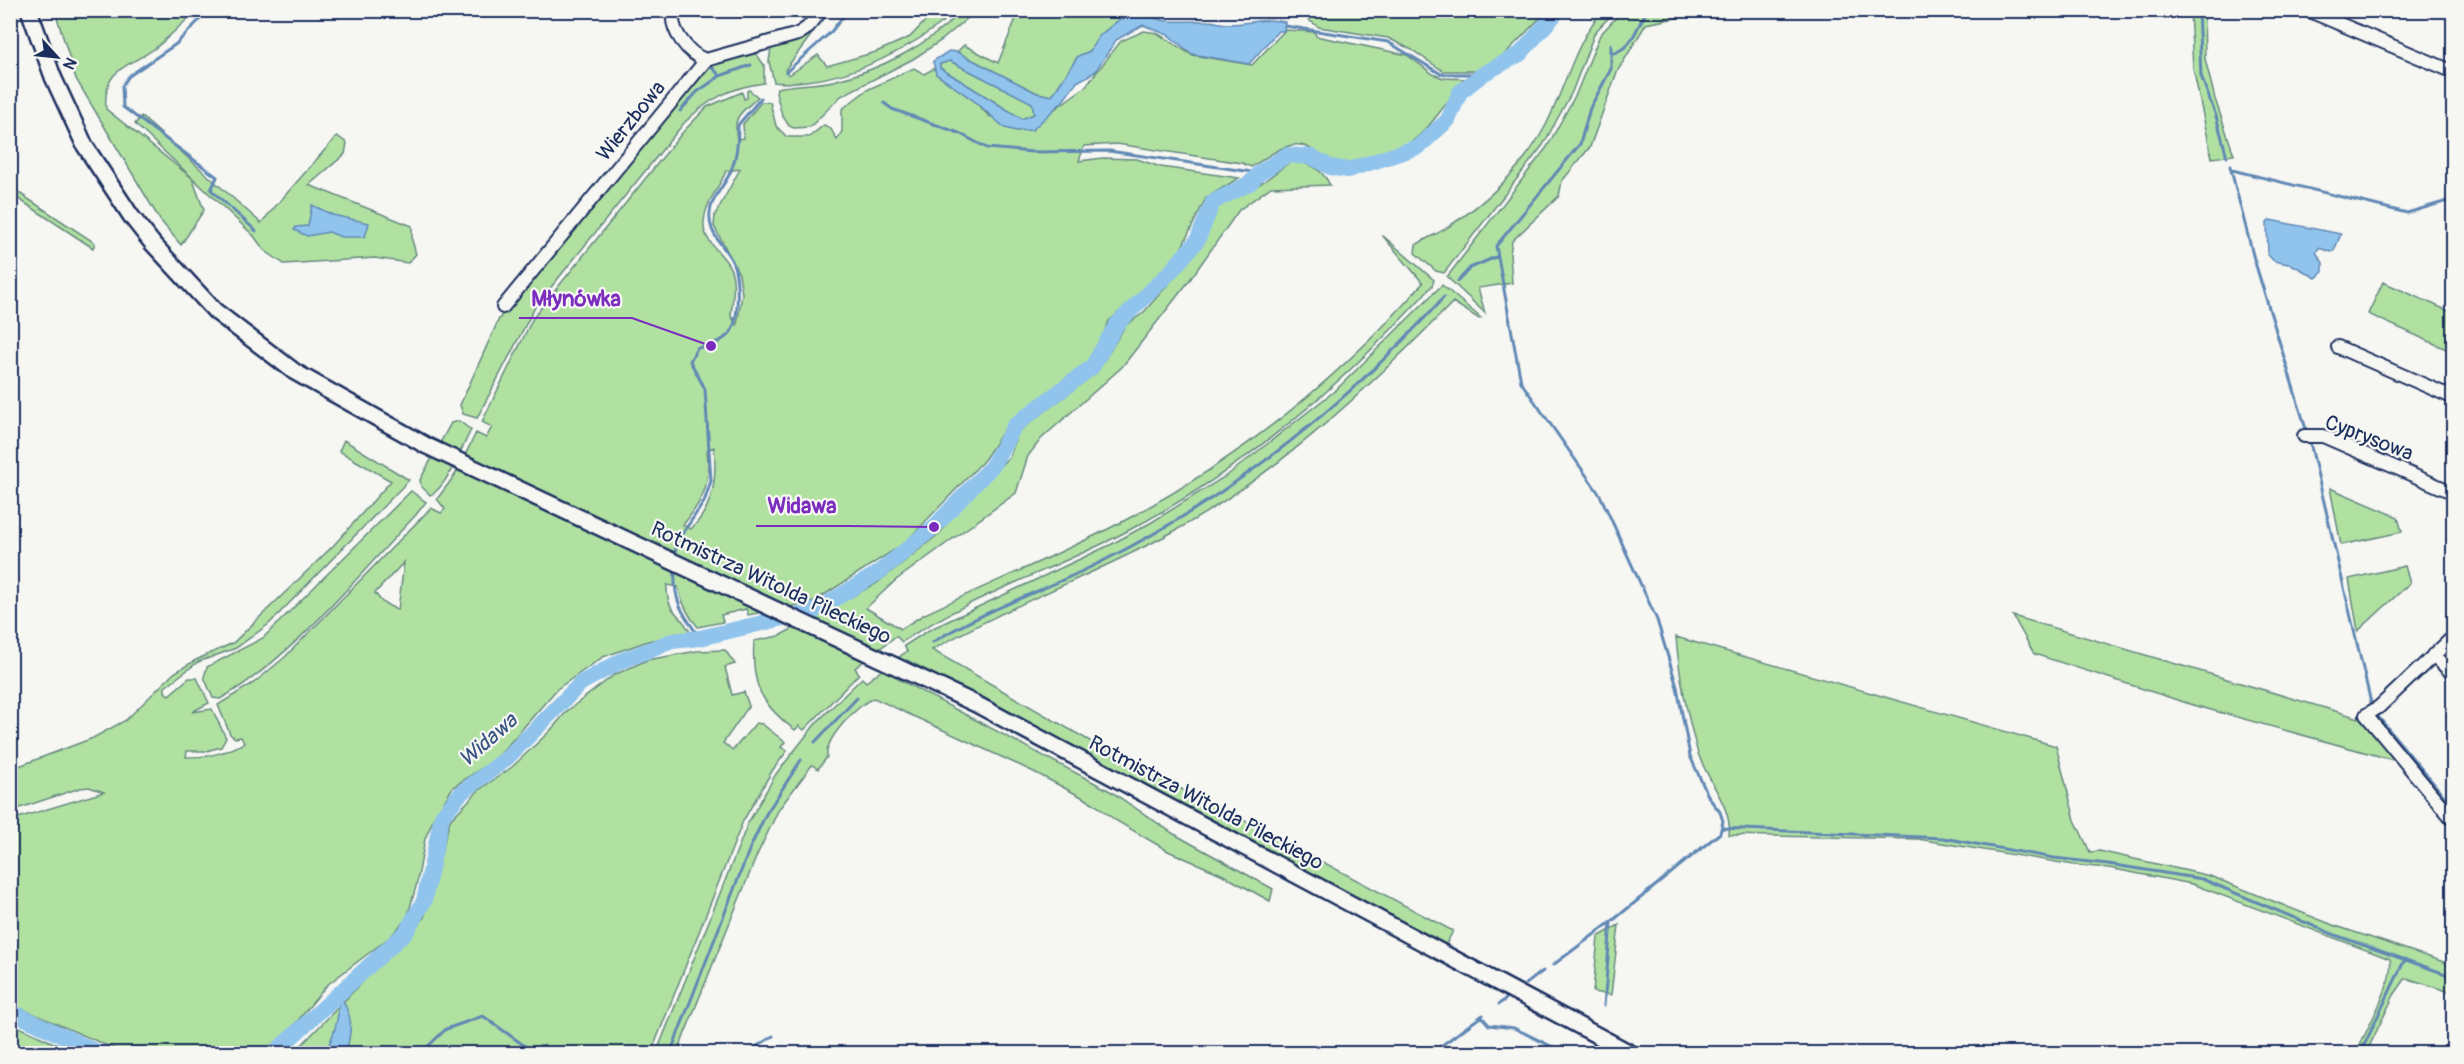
<svg xmlns="http://www.w3.org/2000/svg" width="2464" height="1064" font-family="Pangolin,sans-serif">
<style>
.green{fill:#b0e1a1;stroke:#668880;stroke-width:1.5;fill-rule:evenodd}
.water{fill:#90c4ed;stroke:#6188b4;stroke-width:1.5;fill-rule:evenodd}
.lines{fill:none;stroke-linecap:round;stroke-linejoin:round}
.stream{stroke:#6188b4;stroke-width:3}
.river{stroke:#90c4ed;stroke-width:16}
.minor-casing{stroke:#1b2f5e;stroke-width:16}
.major-casing{stroke:#1b2f5e;stroke-width:20}
.minor{stroke:#f6f6f2;stroke-width:12}
.major{stroke:#f6f6f2;stroke-width:15}
.labels{text-anchor:middle;dominant-baseline:central;stroke-width:4.5;stroke-linejoin:round;paint-order:stroke}
.street-label{font-size:21px;fill:#1b2f5e;stroke:#f6f6f2}
.water-label{font-size:22px;font-style:italic;fill:#385482;stroke:#f6f6f2}
.leader{fill:none;stroke:#7b2cbf;stroke-width:2}
.callout-dot{fill:#7b2cbf;stroke:#f6f6f2;stroke-width:2}
.callout-label{font-size:22px;text-anchor:middle;font-weight:bold;fill:#7b2cbf;stroke:#f6f6f2;stroke-width:4.5;stroke-linejoin:round;paint-order:stroke}
</style>
<rect width="100%" height="100%" fill="#f6f6f2"/>
<filter id="ink" filterUnits="userSpaceOnUse"><feTurbulence type="fractalNoise" baseFrequency=".0167" numOctaves="2"/><feDisplacementMap in="SourceGraphic" scale="12" xChannelSelector="R" yChannelSelector="G"/><feConvolveMatrix kernelMatrix="1 2 1 2 8 2 1 2 1" color-interpolation-filters="sRGB"/></filter>
<g filter="url(#ink)">
<path class="green" d="M963,10L976,11L942,40L913,59L841,96L810,127L794,128L789,126L782,115L776,93L777,88C796,84 814,85 833,81C881,70 928,45 963,10Z
M1603,10L1615,11L1595,32L1572,92L1543,145L1444,273L1436,271L1415,253L1416,245C1426,238 1438,234 1448,227C1487,202 1524,167 1546,125C1565,88 1575,42 1603,10Z
M55,11H196C184,22 171,35 158,46C132,67 102,65 106,109L192,178L204,210L181,245L160,220L76,79Z
M935,11H957C913,47 863,75 806,81C796,82 783,84 774,82L769,62L771,48L812,34L785,70L789,75L818,55L827,66L876,52L910,37Z
M1019,11H1133L1130,17L1119,20L1099,36L1090,51L1078,56L1052,96L1037,93L957,52L964,45L998,63Z
M1222,11H1547L1502,57L1475,71H1443L1412,50L1388,38L1319,27L1304,17Z
M1622,11H1711L1646,24L1617,72L1590,147L1562,181L1559,196L1512,241L1510,254L1512,283L1478,288L1485,313L1447,277L1547,147L1576,94L1600,35Z
M2190,11H2204L2205,59L2215,99L2234,155L2212,158L2193,68Z
M1285,30L1315,32L1316,36L1407,55L1433,74L1443,78L1469,79C1444,99 1434,130 1403,147C1392,152 1349,166 1337,164C1325,162 1314,147 1301,145C1284,142 1265,159 1251,167L1242,163L1117,144L1084,146L1079,161L1103,158L1137,159L1161,167L1239,178L1206,198L1180,251L1159,276L1109,321L1094,355L1083,367L1010,421L984,460L905,543L813,602L748,615L746,609L721,615L723,622L698,627C687,615 682,603 678,587L667,585C666,613 680,612 690,632L648,641L603,657L557,689L496,759L453,787L434,818L425,839L417,883L407,918L390,937L327,985L282,1040L269,1048L258,1054L124,1053L11,1004V820L104,792L89,787L80,788L11,811V769L93,738L126,720L174,673L196,660L233,643L333,546L391,481L339,451L344,440L409,480L269,624L236,648L198,662L165,687V692L169,695L189,678H197L209,703L192,712L212,709L226,738L221,747L206,751H187L186,757C208,757 224,754 244,743L241,737L235,738L230,734L218,705L255,682L285,657L431,508L441,513L445,509L437,499L455,475L476,433L486,438L492,427L482,422L533,318L683,132L707,107L742,92L744,99L747,98V91L749,90L758,97C742,113 732,114 737,139L744,138L743,124L761,102H770L776,126L787,137H809L824,125L831,129L837,140L842,131V109L867,90L914,68L924,74L935,68L936,74L973,100L989,116L1032,130L1048,114L1085,87L1121,41L1144,31L1157,33L1192,55L1252,65ZM740,169L715,215L714,226L739,274L742,294L737,325L731,316C732,302 737,279 729,266C721,251 702,241 704,222C705,202 719,189 726,171ZM714,447C717,477 714,507 691,529L683,525C704,499 711,484 707,450ZM404,562L398,610H397L382,602L375,593Z
M755,52L764,65V83C731,87 707,100 684,123L535,307L477,418L463,414L460,405L499,319L509,305L705,69L713,63Z
M950,61L1033,103L1034,114L1022,119L940,68V64Z
M141,116L261,223L337,136L347,143L345,154L309,185L412,226V240L416,254L408,263L375,258L284,264L264,250L254,236L135,124Z
M1290,162C1309,161 1321,168 1330,185L1271,187L1239,210L1189,281L1122,367L1041,439L1028,456L1016,493L896,580L866,608L901,629L923,615C993,581 1065,553 1133,516C1242,456 1341,377 1423,283L1382,235L1434,280L1432,286C1342,386 1235,477 1114,538C1044,573 967,598 902,642L896,636L855,668L859,674L804,730L799,726L795,730C760,704 751,684 754,641L779,636L877,583L940,533L961,504L1010,456L1018,432L1097,372L1125,326L1143,313L1199,249L1217,207L1226,199L1242,195L1263,182Z
M10,187L95,243L93,248L11,194Z
M2383,282L2453,313V352L2368,314Z
M1442,285L1481,318L1479,319L1453,302C1368,389 1276,476 1169,534C1091,576 1008,606 932,650L1147,774L1204,799L1453,931L1445,946L907,660L898,679L1110,791L1174,834L1273,889L1270,901L1221,874L1168,851L1115,820L1093,803L1034,772L874,698C858,704 824,739 827,757L818,769L812,765L779,809L757,855L677,1053L656,1054L748,823L776,774L817,722L862,678L866,682L907,651L904,646L929,630L1112,544L1152,522L1229,474L1337,389Z
M459,421L471,430C463,445 445,491 430,495L421,486L420,480L451,423Z
M2330,488L2398,517L2402,532L2341,545Z
M411,491L426,502L415,516C357,576 292,659 220,699L213,698L204,677L207,667L263,638Z
M2405,566L2410,583L2358,631L2349,579Z
M2013,616L2359,718L2397,761L2193,705L2034,654Z
M1676,637L2056,746L2075,820L2090,852L2099,851L2210,876L2333,925L2453,965V993L2406,978L2394,995L2366,1053H2356C2366,1030 2395,983 2390,959L2192,884L2109,868L2074,865L1918,839L1729,835C1733,807 1705,778 1697,750C1687,714 1679,674 1676,637Z
M725,650L735,664L725,667L732,695L744,692L749,706L723,743L733,750L756,723L762,724L785,742L781,747L787,751L772,771L743,821L651,1053L293,1054L424,918L450,820L479,790L512,767L550,731L567,711L614,675L647,660L697,651Z
M1619,925L1611,995L1593,992L1598,937Z
M11,1023L75,1053H11Z"/>
<path class="water" d="M1129,11H1146L1148,15C1168,25 1185,20 1207,21C1214,21 1222,24 1230,24C1249,24 1266,17 1285,22L1284,31H1278L1249,64L1192,54L1168,35L1143,25L1116,40L1095,72L1077,82L1063,101L1032,130L1016,131L1005,128L973,100L936,74L933,61L949,51L957,52L1037,93L1052,96L1078,56L1090,51L1099,36L1119,20L1130,17L1132,13ZM950,61L1032,103L1034,114L1022,119L940,68V64Z
M312,205L333,215L369,223L365,237H341L329,232L307,236L294,230L296,227L308,226Z
M2270,220L2341,234L2334,251L2331,252L2319,248L2316,252L2323,263V272L2316,278L2293,265L2274,261L2268,255L2267,223Z
M338,991C353,1018 353,1024 346,1053H325C335,1034 341,1013 338,991Z"/>
<g class="lines">
<path class="stream" d="M209,10L176,44L129,76L122,86L123,107L217,177L211,190L256,231
M2198,10L2201,76L2216,116L2227,157
M1285,26L1388,42L1441,74H1483
M1613,53C1635,47 1635,27 1648,10
M786,72L831,32L848,10
M720,76L751,65
M884,103L892,109L959,133L987,148L1033,152L1109,151L1259,173
M680,111L697,92L720,76L710,65
M2230,166L2254,259L2306,429
M2232,170L2407,213L2454,199
M1458,281L1470,268L1498,256
M2310,442L2371,703
M675,556L676,543L704,502L711,481L705,389L690,361L697,348C709,346 721,343 730,333C740,320 739,275 732,261C722,242 705,232 711,207C714,196 724,185 729,175C737,159 738,142 738,125L761,98
M675,569C673,601 682,613 700,638
M933,642C986,609 1046,590 1101,562C1231,497 1347,404 1444,297
M2375,713L2449,802
M815,742L857,698
M1722,828L1943,838L2054,858L2108,864L2202,879L2335,935L2454,977
M1553,965L1611,922L1720,833L1723,821L1720,812L1709,798L1690,756L1677,687L1657,620L1600,495L1521,382L1496,246L1580,144L1590,108L1611,69V44
M1526,984L1543,971
M1499,1004L1506,999
M1604,1006L1611,922
M1481,1016L1489,1025L1514,1028L1567,1054
M420,1054L446,1029L483,1016L536,1054
M670,1054L750,848L766,814L801,760
M745,1054L773,1036
M1430,1054L1483,1015
M2360,1054L2405,959"/>
<path class="river" d="M10,1011L101,1054
M273,1054L406,932L424,901L442,816L461,793L507,758L581,683L621,661L672,641L700,638L816,610L878,573L934,527L992,466L1015,425L1092,367L1117,324L1171,271L1197,241L1213,202L1250,183L1259,173L1287,155L1312,157L1330,167L1348,170L1418,147L1448,120L1460,92L1483,74L1520,54L1559,10"/>
<defs>
<path id="minor" d="M674,10C668,29 689,55 706,60
M2307,10L2454,72
M503,307L706,60L798,34L807,28L822,10
M2338,347L2454,398
M2304,436H2323L2454,493
M2454,636L2379,707L2366,715L2454,821
M2433,655L2454,675"/>
<path id="major" d="M29,10L53,77L85,146L131,216L153,244L215,311L295,372L427,446L976,704L1632,1054"/>
</defs>
<use href="#minor" class="minor-casing"/>
<use href="#major" class="major-casing"/>
<use href="#minor" class="minor"/>
<use href="#major" class="major"/>
</g>
</g>
<g class="labels">
<g class="street-label">
<text transform="translate(631 121) rotate(-51)">Wierzbowa</text>
<text transform="translate(2369 438) rotate(21)">Cyprysowa</text>
<text transform="translate(771 583) rotate(25)">Rotmistrza Witolda Pileckiego</text>
<text transform="translate(1206 803) rotate(28)">Rotmistrza Witolda Pileckiego</text>
</g>
<g class="water-label">
<text transform="translate(488 740) rotate(-41)">Widawa</text>
</g>
</g>
<path class="leader" d="M711 346L632 318H519M934 527L849 526H756"/>
<g class="callout-dot">
<circle cx="711" cy="346" r="6"/>
<circle cx="934" cy="527" r="6"/>
</g>
<g class="callout-label">
<text x="576" y="306">Młynówka</text>
<text x="802" y="513">Widawa</text>
</g>
<rect width="2464" height="1064" fill="none" stroke="#f6f6f2" stroke-width="36"/>
<rect x="18" y="18" width="2428" height="1028" fill="none" stroke="#1b2f5e" stroke-width="2" filter="url(#ink)"/>
<g transform="translate(57 57) rotate(117)" stroke="#f6f6f2" stroke-width="4.5" paint-order="stroke">
<path d="M0-4.5L10 22L0 15L-10 22Z" fill="#1b2f5e"/>
<text y="-9" font-size="16" font-weight="bold" text-anchor="middle" fill="#1b2f5e">N</text>
</g>
</svg>
